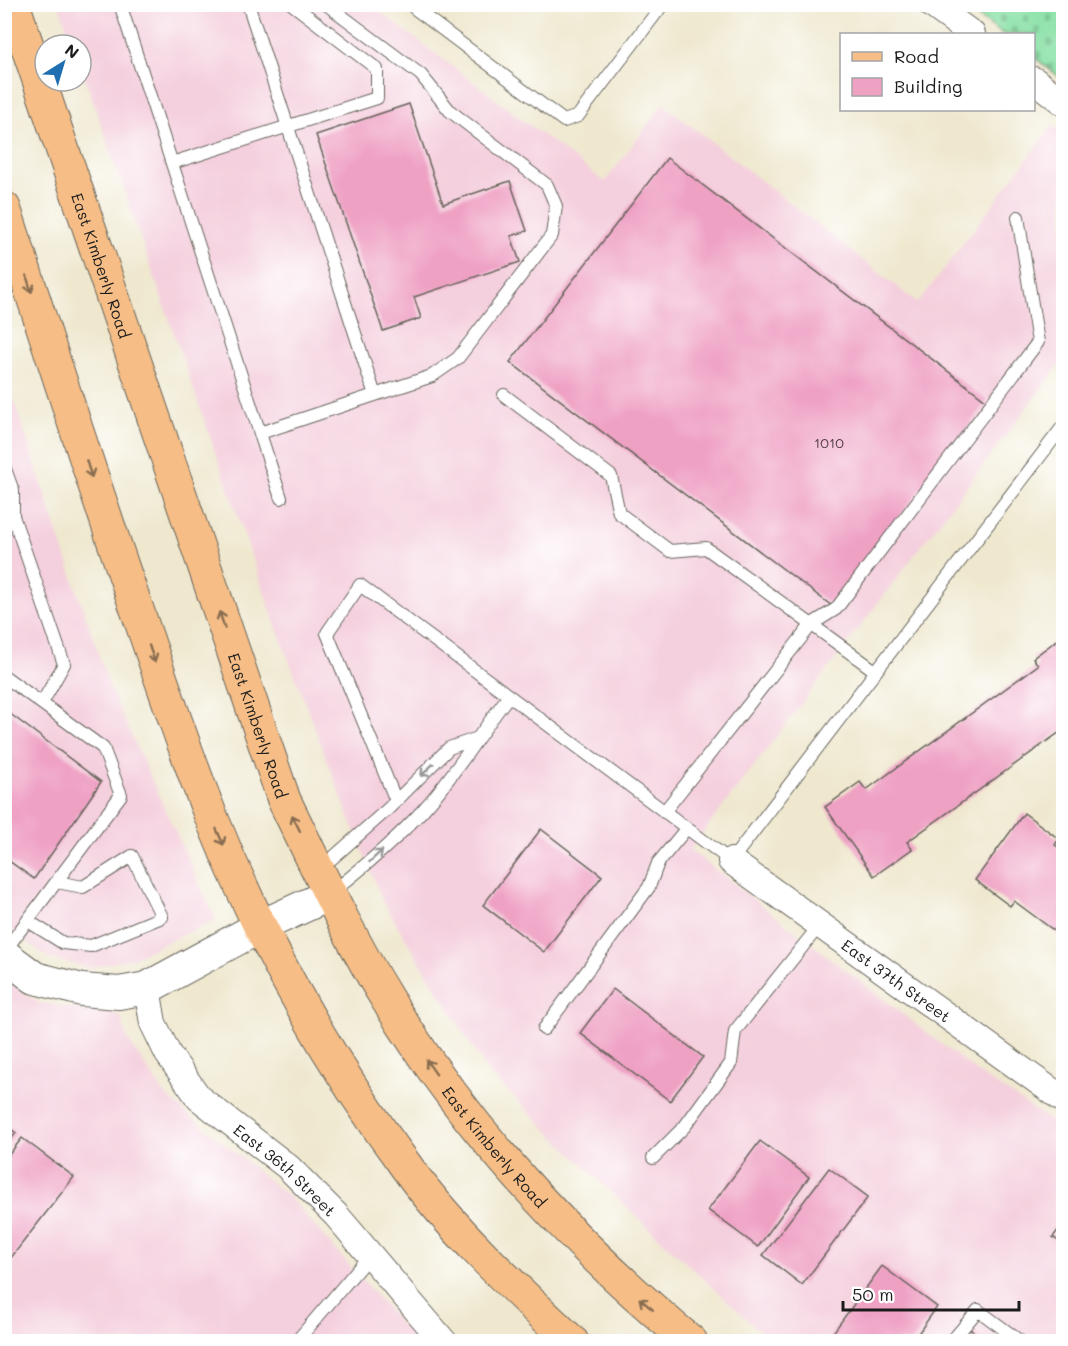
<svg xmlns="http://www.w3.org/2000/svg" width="1068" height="1346" font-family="Mali,sans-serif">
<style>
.built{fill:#f4cfdd}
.cemetery{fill:url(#cemetery-stones);stroke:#527e61;stroke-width:1.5}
.building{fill:#efa1c4}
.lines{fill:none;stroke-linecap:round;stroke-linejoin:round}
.service-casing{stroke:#66635b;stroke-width:14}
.minor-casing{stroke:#66635b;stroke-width:28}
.tertiary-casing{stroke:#66635b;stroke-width:34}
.primary-casing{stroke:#66635b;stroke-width:35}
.service{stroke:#fff;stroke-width:12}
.minor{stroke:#fff;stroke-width:26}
.tertiary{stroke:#fff;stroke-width:32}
.primary{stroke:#f6be86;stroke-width:33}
.oneway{stroke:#896d51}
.oneway2{stroke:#999}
.labels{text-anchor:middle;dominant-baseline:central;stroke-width:4.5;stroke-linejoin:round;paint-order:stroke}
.number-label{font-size:14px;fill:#513d46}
.street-label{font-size:16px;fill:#1c1c1c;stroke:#fff}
</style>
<defs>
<pattern id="cemetery-stones" width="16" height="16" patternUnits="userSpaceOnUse" patternTransform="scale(1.5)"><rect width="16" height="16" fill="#89e1a6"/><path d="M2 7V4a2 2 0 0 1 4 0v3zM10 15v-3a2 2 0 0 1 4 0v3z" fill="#76c08e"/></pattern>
</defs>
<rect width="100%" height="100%" fill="#fff"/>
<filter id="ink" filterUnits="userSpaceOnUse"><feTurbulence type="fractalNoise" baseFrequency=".0167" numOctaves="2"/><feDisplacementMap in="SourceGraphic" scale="12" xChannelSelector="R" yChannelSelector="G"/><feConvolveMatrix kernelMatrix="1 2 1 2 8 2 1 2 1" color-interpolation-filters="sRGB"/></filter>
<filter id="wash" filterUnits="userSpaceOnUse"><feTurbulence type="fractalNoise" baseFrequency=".008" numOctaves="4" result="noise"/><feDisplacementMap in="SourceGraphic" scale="24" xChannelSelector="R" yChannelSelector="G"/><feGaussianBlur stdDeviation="1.35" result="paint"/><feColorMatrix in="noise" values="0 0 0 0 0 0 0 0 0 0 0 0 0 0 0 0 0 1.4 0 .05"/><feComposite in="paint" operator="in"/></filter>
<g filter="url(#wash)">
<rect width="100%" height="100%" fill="#efe8cf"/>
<path class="built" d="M59,5H371L605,182L663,104L918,303L1053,125L1063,133V360L690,850L980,1074L1063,1129V1341H771L646,1226L488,1072L383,902L341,797L277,629L81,67V45H73Z
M4,371L110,689L216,920L132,958L90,968L49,958L5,926Z
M4,978L39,1003L120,1015L128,1040L166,1096L288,1196L416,1341H5Z"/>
<path class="cemetery" d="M962,5H1063V80L1034,57V34H1003Z"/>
<g id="blocks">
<path class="building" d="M409,104L443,204L510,181L527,231L511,236L520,262L414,297L421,318L383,331L316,135Z
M667,158L987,401L832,606L510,362Z
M1064,635V729L907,842L912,849L874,876L825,807L860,782L866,790L1038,665L1033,658Z
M5,710L101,782L34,879L5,858Z
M1024,813L1059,839L1055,845L1064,851V938L1014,901L1010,906L975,880Z
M541,829L602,876L544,952L483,905Z
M613,989L703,1057L670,1101L580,1033Z
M4,1124L16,1133L4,1148Z
M22,1138L74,1177L10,1259L4,1254V1161Z
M760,1141L809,1177L758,1247L708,1210Z
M829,1168L868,1197L802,1285L763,1255Z
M1064,1222V1245L1053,1237Z
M882,1266L937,1307L912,1342H834L829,1338Z
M970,1329L986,1342H960Z"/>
</g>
</g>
<g filter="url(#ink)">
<use href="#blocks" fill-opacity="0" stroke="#66635b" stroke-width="1.5"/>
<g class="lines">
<defs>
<path id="service" d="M120,4L281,498
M248,4L375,395
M414,4V8L564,121L578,116L663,4
M172,163L377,98V69L292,4
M504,395L611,476L619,513L670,551L706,548L874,670
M260,433L432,376L458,358L552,235L556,206L547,185L450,111L421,75L326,4
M4,466L13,491V516L64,664L42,703
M4,676L103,748L121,795L4,952
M396,801L327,633L360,585L731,861L1064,425
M664,812L812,624L836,609L1038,342L1018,217
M319,870L389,808L449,748L475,739
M331,893C364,867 395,841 423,810C455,775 479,734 508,697
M28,921L63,943L91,946L162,917L132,856L83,887L57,882
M544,1029L649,887L658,863L686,829
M653,1158L685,1126L731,1063L735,1031L819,926
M296,1342L370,1255
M951,1342L978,1310L1021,1342"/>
<g id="minor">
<path d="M931,4L972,34"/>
<path d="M1034,80L1064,103"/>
<path id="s1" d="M731,861L1064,1100"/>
<path id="s2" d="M147,988L153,1023L168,1054L199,1098L288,1167L336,1215L444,1342"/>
</g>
<path id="tertiary" d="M4,955L35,978L82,990L119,993L147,988L261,926L331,894"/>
<g id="primary">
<path id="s3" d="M13,4L284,800C317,867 348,936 387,999C467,1131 573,1244 691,1342"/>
<path d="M4,208C47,339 89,471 134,601C159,672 182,744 210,814C261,941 329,1063 411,1173C457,1235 516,1289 572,1342"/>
</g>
</defs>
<use href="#service" class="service-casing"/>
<use href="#minor" class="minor-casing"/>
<use href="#tertiary" class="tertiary-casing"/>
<use href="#primary" class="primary-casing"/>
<use href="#service" class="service"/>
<use href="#minor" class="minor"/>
<use href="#tertiary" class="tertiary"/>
<use href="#primary" class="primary"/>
</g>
<defs><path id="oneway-shaft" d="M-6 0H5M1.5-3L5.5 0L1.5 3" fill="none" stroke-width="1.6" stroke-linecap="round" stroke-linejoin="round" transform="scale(1.5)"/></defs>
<g class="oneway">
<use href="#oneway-shaft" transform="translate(29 284) rotate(72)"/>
<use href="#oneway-shaft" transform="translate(89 469) rotate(72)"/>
<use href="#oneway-shaft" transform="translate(222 620) rotate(-108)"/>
<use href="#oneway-shaft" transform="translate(152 654) rotate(71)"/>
<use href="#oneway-shaft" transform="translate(296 823) rotate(-116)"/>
<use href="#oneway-shaft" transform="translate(220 837) rotate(66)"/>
<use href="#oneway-shaft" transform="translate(431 1067) rotate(-125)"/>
<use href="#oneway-shaft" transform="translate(646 1304) rotate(-140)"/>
</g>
<g class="oneway2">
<use href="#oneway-shaft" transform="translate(427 770) rotate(135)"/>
<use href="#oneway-shaft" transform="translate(376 856) rotate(-42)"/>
</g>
</g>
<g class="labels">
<g class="number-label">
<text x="829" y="442">1010</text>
</g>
<g class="street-label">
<text stroke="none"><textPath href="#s3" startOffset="276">East Kimberly Road</textPath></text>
<text stroke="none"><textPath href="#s3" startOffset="762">East Kimberly Road</textPath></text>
<text stroke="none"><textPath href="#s1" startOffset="204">East 37th Street</textPath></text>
<text stroke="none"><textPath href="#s3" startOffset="1248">East Kimberly Road</textPath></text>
<text stroke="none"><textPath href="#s2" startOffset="236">East 36th Street</textPath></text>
</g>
</g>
<rect width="1068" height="1346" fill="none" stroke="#fff" stroke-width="24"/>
<rect x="840" y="33" width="195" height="78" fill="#ffffff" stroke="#a4a4a4" stroke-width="1.5"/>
<rect x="852" y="52" width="30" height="9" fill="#f6be86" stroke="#a4a4a4" stroke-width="1.5"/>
<text x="894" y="63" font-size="18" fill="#1c1c1c">Road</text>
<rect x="852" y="78" width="30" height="18" fill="#efa1c4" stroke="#a4a4a4" stroke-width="1.5"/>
<text x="894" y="93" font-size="18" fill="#1c1c1c">Building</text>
<g transform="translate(63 63) rotate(37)"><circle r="28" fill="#ffffff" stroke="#a4a4a4" stroke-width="1.5"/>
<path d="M0-4.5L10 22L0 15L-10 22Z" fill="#1f6fb2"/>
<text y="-9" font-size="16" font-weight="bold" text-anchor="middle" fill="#1c1c1c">N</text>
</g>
<path d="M843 1301v9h176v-9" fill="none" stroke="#1c1c1c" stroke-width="3"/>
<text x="852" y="1301" font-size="18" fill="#1c1c1c" stroke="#ffffff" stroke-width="4.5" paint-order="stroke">50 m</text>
</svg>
